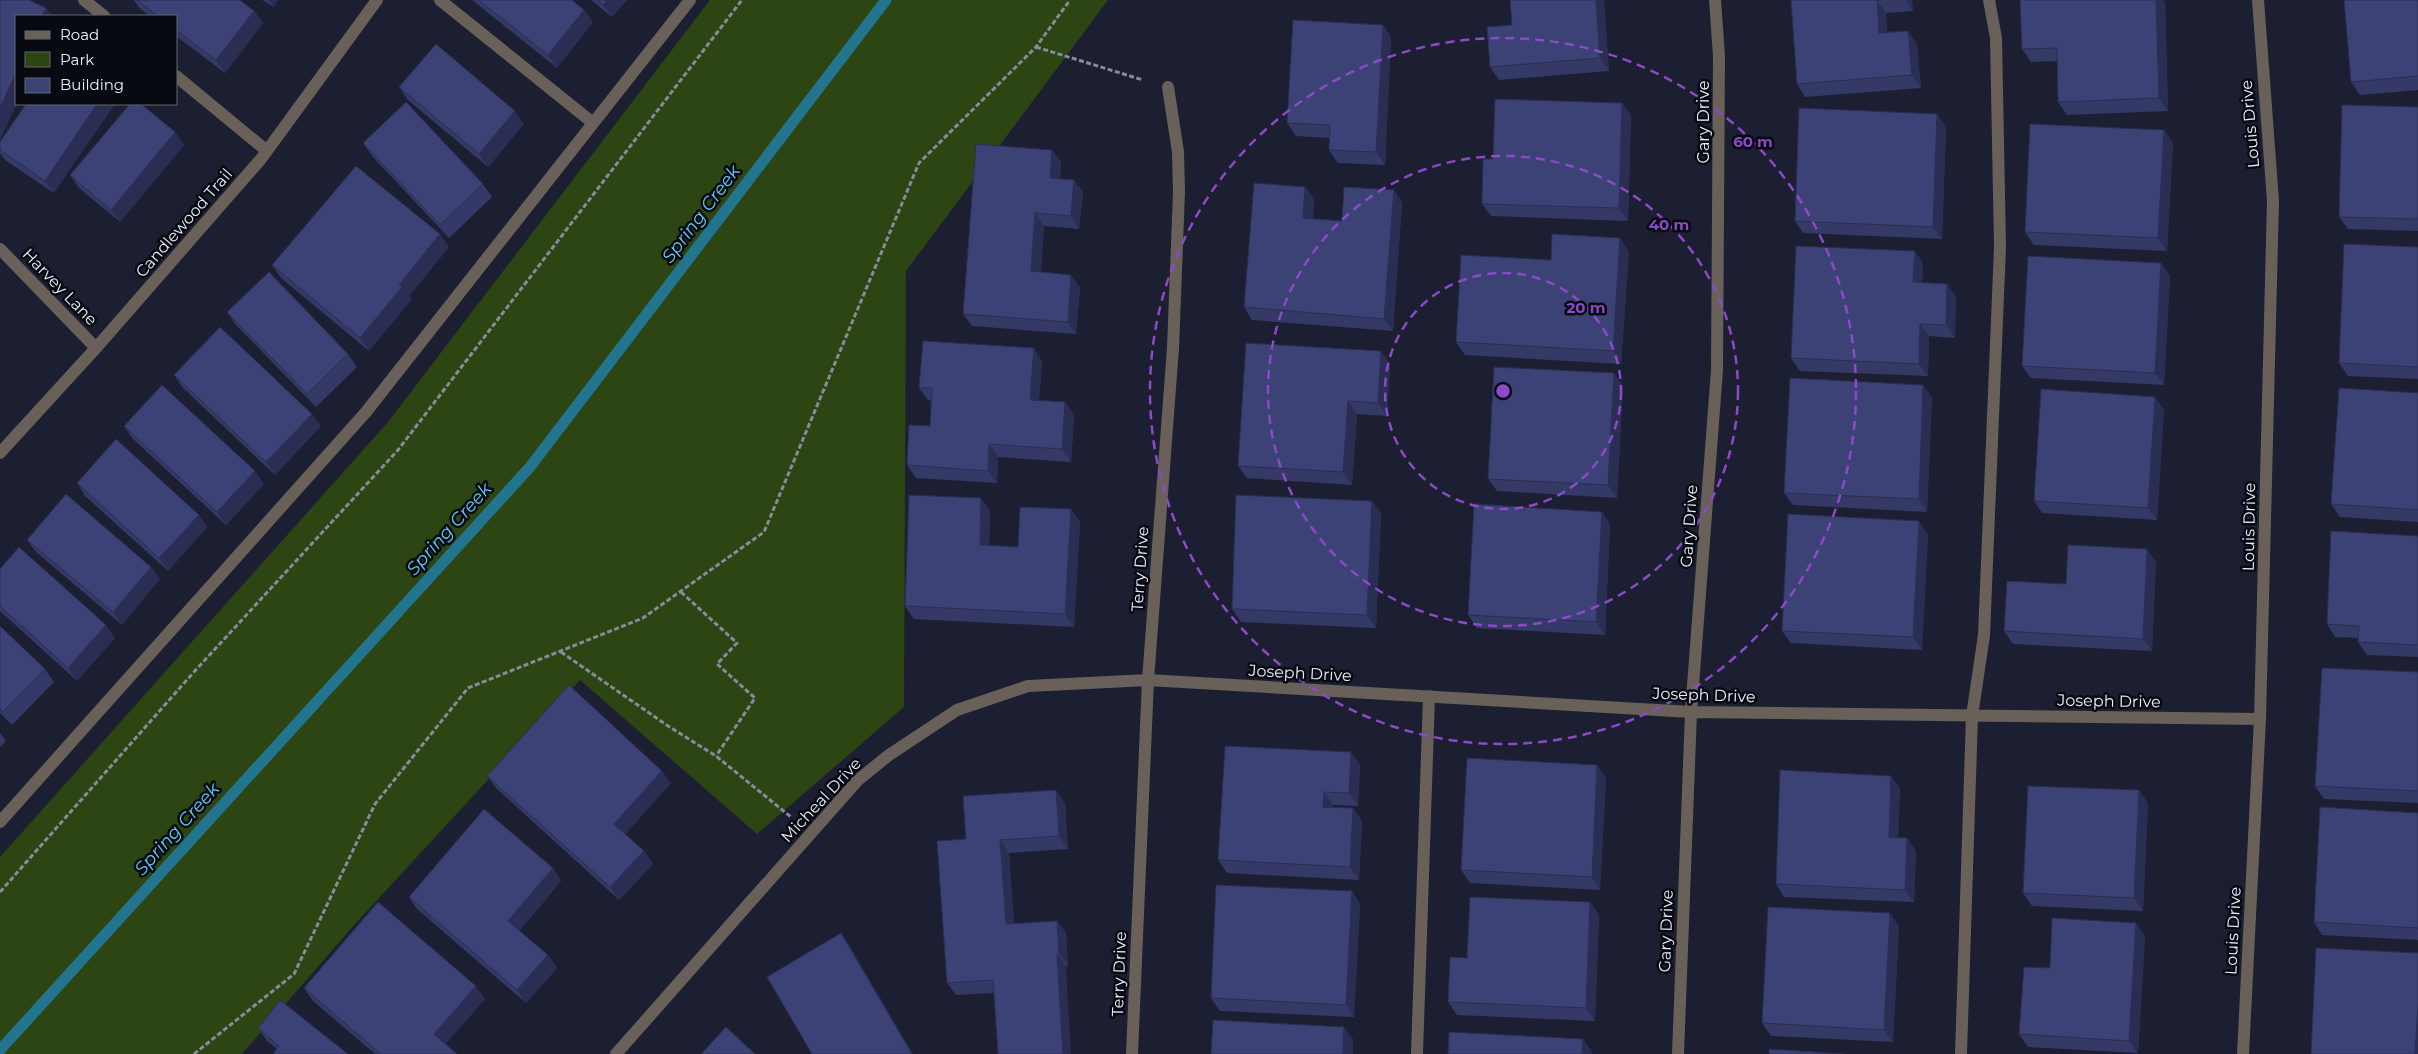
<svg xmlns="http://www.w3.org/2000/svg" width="2418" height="1054" font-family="Montserrat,sans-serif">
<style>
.green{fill:#2d4413}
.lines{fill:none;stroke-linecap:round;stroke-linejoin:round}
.stream{stroke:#22748f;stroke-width:11}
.path{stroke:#888b9a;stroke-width:3;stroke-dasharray:5 2.5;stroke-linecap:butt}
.minor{stroke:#696059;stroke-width:12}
.wall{fill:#343965}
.shaded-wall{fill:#2a2e53}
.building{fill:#3c4276;stroke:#2a2e53}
.ring{fill:none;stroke:#8c49c8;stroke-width:2.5;stroke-dasharray:9 6}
.labels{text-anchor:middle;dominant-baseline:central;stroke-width:5;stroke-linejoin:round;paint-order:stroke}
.street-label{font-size:16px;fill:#eceffb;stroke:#080a12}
.water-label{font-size:18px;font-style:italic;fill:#5ed0f8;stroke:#080a12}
.centre{fill:#8c49c8;stroke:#080a12;stroke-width:2.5}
.ring-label{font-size:15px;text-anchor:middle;font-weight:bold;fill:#8c49c8;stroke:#080a12;stroke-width:5;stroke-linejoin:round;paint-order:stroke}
</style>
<rect width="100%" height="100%" fill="#1c1f31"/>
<path class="green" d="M710,0H1108L906,271L904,707L757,834L580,680L356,923L242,1054H0V857L388,422Z"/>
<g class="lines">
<path class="stream" d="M0,1050L530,467L886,0"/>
<path class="path" d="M1036,47L1143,80
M681,592L737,643L717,664L755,698L716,756
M561,652L668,726L716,756L791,817
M0,892L193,673L398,450L742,0
M194,1054L294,974L375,804L468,688L643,618L764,532L919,163L1036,47L1070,0"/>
<path class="minor" d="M84,0L104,16
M440,0L593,123
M176,76L267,151
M0,249L96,348
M0,453L96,348L261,159L377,0
M0,822L366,412L690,0
M616,1054L858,780L889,755L957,710L1028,686L1148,680L1691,712L2260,719
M1132,1054L1148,680L1173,348L1179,192L1178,152L1168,87
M1417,1054L1429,696
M1678,1054L1691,712L1717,370L1719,56L1715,0
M1961,1054L1972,716L1984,635L2000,247L1996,38L1989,0
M2243,1054L2260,719L2273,201L2258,0"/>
</g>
<path class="wall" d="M134,0H240L254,11L263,23L225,73L176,36V16H150L139,8Z
M262,0H278L274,7Z
M472,0H572L584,10L593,22L557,68Z
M591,0H627L612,17Z
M1604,0L1609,71L1499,80L1490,67L1512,25Z
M1791,0H1912L1913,11L1886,13L1887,32L1908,31L1917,44L1921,88L1805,97L1797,84Z
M2418,0V90L2360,95L2351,82Z
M2165,2L2168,111L2067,115L2058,102V61L2031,62L2022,49Z
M1383,25L1391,37L1385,165L1338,163L1329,150L1330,138L1296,136L1287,123Z
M399,87L524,124L488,167L408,100Z
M1622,103L1631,115L1628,221L1491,216L1482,204L1493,159Z
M26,104L54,193L5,160L0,153V142Z
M2418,107V231L2348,229L2339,217Z
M1937,114L1946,127L1942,239L1803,233L1795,221Z
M2164,130L2173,143L2167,251L2034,245L2025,232Z
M175,132L184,145L120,222L79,188L70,175Z
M363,143L483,184L492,197L449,238L372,156Z
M1052,150L1061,162L1060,179L1074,180L1083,192L1079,229L1044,226L1041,272L1080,287L1076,334L972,326L963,314Z
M1305,187L1314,199L1313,219L1342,221L1394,190L1402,203L1393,331L1252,320L1244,307Z
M449,247L409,296L411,300L369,351L281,278L272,265Z
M2418,247V379L2348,376L2339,363Z
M1629,251L1621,364L1465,355L1456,342L1551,260Z
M1915,251L1923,264L1922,282L1956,296L1955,338L1929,336L1928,376L1800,371L1791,358Z
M2161,263L2170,276L2164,385L2031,378L2022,366Z
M227,312L348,354L357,367L316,407L236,325Z
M1381,351L1390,364L1387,416L1357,414L1352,485L1247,478L1238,466Z
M1042,361L1039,400L1065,402L1074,415L1071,462L998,457L997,483L916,478L907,465L930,426L931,401L928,400L919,388Z
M174,375L312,414L321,426L275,475L183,388Z
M1923,385L1932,398L1927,512L1793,505L1784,493Z
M1623,386L1617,498L1497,491L1488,479Z
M2418,393V522L2340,517L2331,504Z
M2155,397L2164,410L2157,520L2042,513L2034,501Z
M124,426L264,484L226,525L133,439Z
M77,483L199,515L207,527L168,571L85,496Z
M981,498L990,511L989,545L1018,547L1071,509L1080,522L1074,627L914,619L905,606Z
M1381,513L1376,628L1241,622L1232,609Z
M1610,524L1605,635L1477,628L1468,615Z
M1928,534L1922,650L1791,643L1782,631Z
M2418,536V657L2367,655L2358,642V638L2335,637L2327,624Z
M27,540L151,567L160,579L122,625L36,552Z
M2147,549L2156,562L2152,651L2013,644L2004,631L2066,584Z
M0,569L115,638L77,681L0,611Z
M0,626L45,669L54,682L12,725L0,713Z
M2418,672V803L2324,799L2315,786Z
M0,733L6,741L0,747Z
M1351,752L1360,765L1358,806L1333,805V807L1362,821L1359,880L1227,873L1218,860Z
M487,776L671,783L625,834L644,851L653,864L619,900L496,788Z
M1606,778L1600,890L1470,883L1461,870Z
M1900,788L1898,838H1907L1916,851L1914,902L1784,897L1776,884Z
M1065,803L1068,849L1009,853L1014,924L1057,921L1066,933L1068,966L993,993L956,995L947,983L966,839Z
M2148,803L2143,911L2032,906L2023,893Z
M2418,813V940L2322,935L2314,922Z
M553,868L561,881L519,931L548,955L557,968L526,1003L417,909L409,897Z
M1352,891L1360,904L1354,1017L1220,1011L1211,998Z
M1590,902L1599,915L1595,1021L1457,1015L1448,1002L1467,958Z
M2136,923L2145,936L2138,1053L2028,1047L2019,1034L2050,968Z
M1899,926L1893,1042L1771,1036L1762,1023Z
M304,988L485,999L445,1044L457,1054H375L313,1001Z
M258,1028L348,1054L277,1049L267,1041Z"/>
<path class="shaded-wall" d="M269,0H278L274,7Z
M607,0H627L612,17L603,5Z
M1596,0H1604L1609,71L1600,58Z
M1877,0L1886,13L1888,46L1879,33Z
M1906,0H1912L1913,11Z
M2156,0H2163L2165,2L2168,111L2159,98Z
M46,8L52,16H42Z
M584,10L593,22L557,68L548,55Z
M254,11L263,23L225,73L216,60Z
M1383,25L1391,37L1385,165L1376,152Z
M1908,31L1917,44L1921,88L1912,75Z
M16,73L17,104L0,140V108Z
M1622,103L1631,115L1628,221L1619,208Z
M97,104H115L54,193L45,181Z
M515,111L524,124L488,167L479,154Z
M1937,114L1946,127L1942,239L1933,227Z
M2164,130L2173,143L2167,251L2158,238Z
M175,132L184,145L120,222L111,210Z
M1052,150L1061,162L1059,190L1050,178Z
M1074,180L1083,192L1079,229L1071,216Z
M1305,187L1314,199L1312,231L1303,218Z
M1394,190L1402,203L1393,331L1384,319Z
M1035,213L1044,226L1040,284L1031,271Z
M440,234L449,247L409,296L411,300L369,351L360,338L399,285Z
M1620,238L1629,251L1621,364L1613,351Z
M1915,251L1923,264L1922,295L1913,282Z
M2161,263L2170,276L2164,385L2155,373Z
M1071,275L1080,287L1076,334L1068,322Z
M1947,284L1956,296L1955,338L1946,325Z
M1920,324L1929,336L1928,376L1919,364Z
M1034,348L1042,361L1038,412L1030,400Z
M1381,351L1390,364L1387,416L1378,403Z
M1614,373L1623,386L1617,498L1608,485Z
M1923,385L1932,398L1927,512L1919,499Z
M2155,397L2164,410L2157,520L2148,508Z
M1348,401L1357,414L1352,485L1343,472Z
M1065,402L1074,415L1071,462L1062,449Z
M312,414L321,426L275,475L266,462Z
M989,444L998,457L997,483L988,471Z
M255,471L264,484L226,525L217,512Z
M981,498L990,511L989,557L980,545Z
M1372,501L1381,513L1376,628L1367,615Z
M1071,509L1080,522L1074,627L1065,614Z
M1602,512L1610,524L1605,635L1596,622Z
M199,515L207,527L168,571L159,558Z
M1919,521L1928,534L1922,650L1913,637Z
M2147,549L2156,562L2152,651L2143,639Z
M151,567L160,579L122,625L113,612Z
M106,625L115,638L77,681L68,668Z
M1351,752L1360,765L1358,806L1349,793Z
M1597,765L1606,778L1600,890L1592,877Z
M662,771L671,783L623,837L614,824Z
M1891,776L1900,788L1898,850L1889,837Z
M1056,790L1065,803L1068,849L1059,836Z
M2139,790L2148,803L2143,911L2134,898Z
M1324,792L1333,805L1332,820L1323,807Z
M1353,808L1362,821L1359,880L1350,867Z
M1907,838L1916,851L1914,902L1905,890Z
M1000,840L1009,853L1015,937L1006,924Z
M644,851L653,864L619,900L610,887Z
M553,868L561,881L517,934L508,921Z
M1352,891L1360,904L1354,1017L1346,1005Z
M1590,902L1599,915L1595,1021L1586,1008Z
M1890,913L1899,926L1893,1042L1884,1030Z
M1057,921L1066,933L1068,966L1059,953Z
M2136,923L2145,936L2138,1053L2129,1041Z
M841,933L850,946L913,1054H912Z
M1057,954L1066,966L1071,1054H1063Z
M548,955L557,968L526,1003L517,990Z
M476,986L485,999L443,1047L434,1034Z
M2418,1006V1054H2415Z
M1344,1027L1353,1039V1054H1343Z
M1583,1039L1592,1052V1054H1582Z"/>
<path class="building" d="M0,0H29L46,8L42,16H16V73L0,108Z
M137,0H240L254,11L216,60L176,30V16H158Z
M479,0H572L584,10L548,55Z
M598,0H607L603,5Z
M1510,0H1596L1600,58L1490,67L1487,27L1512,25Z
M1791,0H1881H1877L1879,33L1908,31L1912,75L1797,84Z
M2020,0H2156L2159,98L2058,102L2057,48L2022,49Z
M2344,0H2418V76L2351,82Z
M1293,20L1383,25L1376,152L1329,150L1330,125L1287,123Z
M436,44L515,111L479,154L399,87Z
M1495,99L1622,103L1619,208L1482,204L1483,159H1493Z
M406,102L483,184L440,225L363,143Z
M26,104H97L45,181L0,150V142Z
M130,104H141L175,132L111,210L70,175Z
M2342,105L2418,107V219L2339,217Z
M1799,108L1937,114L1933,227L1795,221Z
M2030,124L2164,130L2158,238L2025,232Z
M976,144L1052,150L1050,178L1074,180L1071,216L1035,213L1031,271L1071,275L1068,322L963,314Z
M356,166L440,234L399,285L402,287L360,338L272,265Z
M1254,183L1305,187L1303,218L1342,221L1344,187L1394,190L1384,319L1244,307Z
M1552,234L1620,238L1613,351L1456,342L1461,255L1551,260Z
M2344,244L2418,247V367L2339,363Z
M1796,246L1915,251L1913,282L1947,284L1946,325L1920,324L1919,364L1791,358Z
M2028,256L2161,263L2155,373L2022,366Z
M269,272L348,354L307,394L227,312Z
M220,327L312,414L266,462L174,375Z
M923,341L1034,348L1030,400L1065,402L1062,449L989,444L988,471L907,465L909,425L930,426L932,388H919Z
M1246,343L1381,351L1378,403L1348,401L1343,472L1238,466Z
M1494,367L1614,373L1608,485L1488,479Z
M1790,378L1923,385L1919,499L1784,493Z
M162,385L255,471L217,512L124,426Z
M2339,388L2418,393V510L2331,504Z
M2041,389L2155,397L2148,508L2034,501Z
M116,439L199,515L159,558L77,483Z
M66,494L151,567L113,612L27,540Z
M909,495L981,498L980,545L1018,547L1020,507L1071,509L1065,614L905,606Z
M1236,495L1372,501L1367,615L1232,609Z
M1474,504L1602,512L1596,622L1468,615Z
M1788,514L1919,521L1913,637L1782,631Z
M2331,531L2418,536V645L2358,642L2359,626L2327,624Z
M2068,545L2147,549L2143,639L2004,631L2007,581L2066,584Z
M19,547L106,625L68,668L0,606V569Z
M0,626L45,669L3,712L0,709Z
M2322,668L2418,672V791L2315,786Z
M569,685L662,771L614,824L644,851L610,887L487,776Z
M1225,746L1351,752L1349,793L1324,792L1323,807L1353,808L1350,867L1218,860Z
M1467,758L1597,765L1592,877L1461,870Z
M1780,770L1891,776L1889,837L1907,838L1905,890L1776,884Z
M2028,786L2139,790L2134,898L2023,893Z
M1056,790L1059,836L1000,840L1006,924L1057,921L1059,953L1057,954L1063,1054H998L993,980L947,983L937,841L966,839L963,796Z
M2320,807L2418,813V928L2314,922Z
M484,809L553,868L508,921L548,955L517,990L409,897Z
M1216,885L1352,891L1346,1005L1211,998Z
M1470,897L1590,902L1586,1008L1448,1002L1450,957L1467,958Z
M378,902L476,986L434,1034L457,1054H381L304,988Z
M1768,907L1890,913L1884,1030L1762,1023Z
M2052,918L2136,923L2129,1041L2019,1034L2024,967L2050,968Z
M841,933L912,1054H812L767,977Z
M2316,948L2418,953V1006L2415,1054H2311Z
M280,1000L348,1054H273L279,1046L258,1028Z
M1213,1020L1344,1027L1343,1054H1211Z
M726,1027L755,1054H701Z
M1449,1032L1583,1039L1582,1054H1448Z
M1769,1049L1844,1054H1769Z"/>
<g class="ring">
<circle cx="1503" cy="391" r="118"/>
<circle cx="1503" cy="391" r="235"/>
<circle cx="1503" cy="391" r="353"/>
</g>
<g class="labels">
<g class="street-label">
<text transform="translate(1703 122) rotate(-90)">Gary Drive</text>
<text transform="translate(2250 124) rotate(-95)">Louis Drive</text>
<text transform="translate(184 223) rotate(-49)">Candlewood Trail</text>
<text transform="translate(60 287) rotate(46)">Harvey Lane</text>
<text transform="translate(1689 526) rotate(-86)">Gary Drive</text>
<text transform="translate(2249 527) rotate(-89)">Louis Drive</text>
<text transform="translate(1140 569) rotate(-86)">Terry Drive</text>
<text transform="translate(1300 673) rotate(3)">Joseph Drive</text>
<text transform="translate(1704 695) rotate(2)">Joseph Drive</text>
<text transform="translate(2109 701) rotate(1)">Joseph Drive</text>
<text transform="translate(821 800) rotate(-47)">Micheal Drive</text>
<text transform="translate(1666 931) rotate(-88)">Gary Drive</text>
<text transform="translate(2233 931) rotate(-87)">Louis Drive</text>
<text transform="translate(1119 974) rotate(-88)">Terry Drive</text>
</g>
<g class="water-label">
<text transform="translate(701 214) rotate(-53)">Spring Creek</text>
<text transform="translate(449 529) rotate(-48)">Spring Creek</text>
<text transform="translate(177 829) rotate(-48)">Spring Creek</text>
</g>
</g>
<circle cx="1503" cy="391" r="8" class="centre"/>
<g class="ring-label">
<text x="1753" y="147">60 m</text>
<text x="1669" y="230">40 m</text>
<text x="1586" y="313">20 m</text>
</g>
<rect x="15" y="15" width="162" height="90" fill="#080a12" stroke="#63666f"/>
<rect x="25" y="31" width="25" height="8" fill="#696059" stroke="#63666f"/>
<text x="60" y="40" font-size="15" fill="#eceffb">Road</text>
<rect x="25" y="52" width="25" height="15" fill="#2d4413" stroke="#63666f"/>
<text x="60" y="65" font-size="15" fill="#eceffb">Park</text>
<rect x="25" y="78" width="25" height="15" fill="#3c4276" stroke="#63666f"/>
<text x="60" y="90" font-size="15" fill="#eceffb">Building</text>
</svg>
